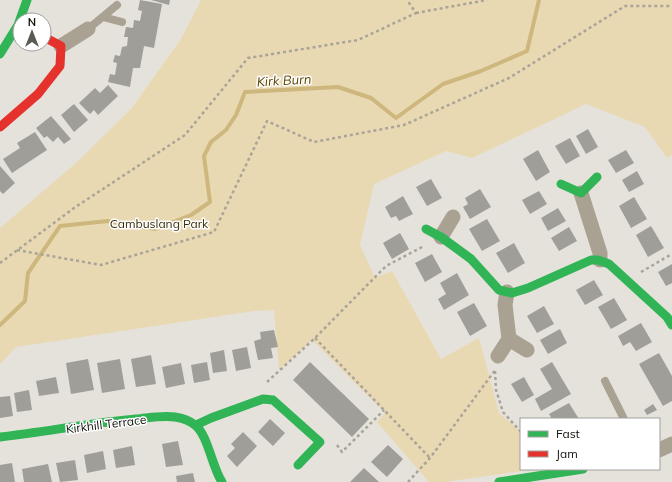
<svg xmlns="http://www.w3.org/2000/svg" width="672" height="482" font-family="Mulish,sans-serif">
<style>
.green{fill:#e9d9b3}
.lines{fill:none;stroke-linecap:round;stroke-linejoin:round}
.stream{stroke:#cdb77d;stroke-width:4}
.building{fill:#a09e98}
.path{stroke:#a9a498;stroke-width:2.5;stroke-dasharray:3 3;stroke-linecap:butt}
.lane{stroke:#a9a191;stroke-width:8}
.street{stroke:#a9a191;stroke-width:15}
.fast{stroke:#30b455;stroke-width:9}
.jam{stroke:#e5322d;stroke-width:9}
.labels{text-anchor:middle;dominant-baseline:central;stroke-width:3;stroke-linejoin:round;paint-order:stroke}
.park-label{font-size:12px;fill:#3b2e0a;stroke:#fff}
.street-label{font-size:12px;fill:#11100b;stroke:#fff}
.water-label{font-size:13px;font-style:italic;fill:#594400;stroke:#fff}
</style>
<rect width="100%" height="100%" fill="#e5e2db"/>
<path class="green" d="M201,0H672V155L667,158L645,127L586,104L472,158L446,151L374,184L360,245L375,278L392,271L441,359L479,338L499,413L521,432V469H537L445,482H429L377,422L385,413L312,340L279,370L274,310L254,311L16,347L0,364V228L76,163L131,109L181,39Z"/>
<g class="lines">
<path class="stream" d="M0,325L25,301L28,273L60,226L108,221L155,229L191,215L210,202L204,156L211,142L226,130L236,115L245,92L338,87L371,98L396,118L443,84L481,71L527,51L539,0"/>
</g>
<path class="building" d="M140,0L162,4L154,48L144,46L140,68H133L130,87L108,82L110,74L115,75L117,63L113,62L115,55L120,56L122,47L127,46L128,37H124L126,27L133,28L134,20L140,21L142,11L138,10Z
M151,0H170L169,5Z
M108,85L118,96L98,115L94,110L90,114L79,103L95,88L100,93Z
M74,104L88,120L74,132L61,115Z
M51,116L71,139L64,144L58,137L53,142L47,136L44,138L36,128Z
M588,129L598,147L586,154L576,136Z
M35,132L47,150L12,173L3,159L20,148L17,143Z
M570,138L580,156L566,164L555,146Z
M538,150L550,172L536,181L523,159Z
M626,150L634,163L616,173L608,160Z
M0,166L15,183L3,194L0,191Z
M637,171L644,184L629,192L622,180Z
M431,179L442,198L427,206L416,187Z
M480,189L491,207L470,219L463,207L468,204L465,198Z
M539,191L547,204L530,214L522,200Z
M403,196L413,214L399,221L396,216L391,218L385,207Z
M634,197L647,219L631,228L619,206Z
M558,208L566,221L548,231L541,218Z
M487,219L500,241L482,251L469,229Z
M651,226L664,248L648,257L636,235Z
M569,227L577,241L559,251L551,238Z
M400,233L409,249L392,259L383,243Z
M514,243L525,263L508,273L496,253Z
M432,254L442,272L425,282L415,263Z
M672,264V283L666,286L658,272Z
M457,273L469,295L444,310L438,299L446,294L440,283Z
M594,280L603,295L585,305L576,290Z
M614,298L627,320L611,329L598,307Z
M474,303L487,326L470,336L457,312Z
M544,306L554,324L537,333L527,316Z
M641,323L652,342L636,351L630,342L623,346L618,336Z
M560,329L567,343L548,354L540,340Z
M274,330L278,347L271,348L273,358L258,360L254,341L261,339L260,332Z
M247,347L251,368L236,371L232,350Z
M224,350L227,371L213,373L210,353Z
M659,353L672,376V401L663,406L639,364Z
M151,355L156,384L136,387L131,359Z
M88,359L94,390L71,394L66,363Z
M120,359L125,389L102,393L97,363Z
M207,362L210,380L194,383L191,365Z
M310,362L369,419L352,437L293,380Z
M552,362L571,394L541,411L535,399L552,389L540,369Z
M181,363L185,384L166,388L162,367Z
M56,377L59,393L39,396L36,381Z
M524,377L534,395L522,402L511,384Z
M29,390L32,410L17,412L14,393Z
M10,396L13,416L0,418V397Z
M569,403L579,419H552L549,414Z
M653,404L657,410L647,415L644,410Z
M270,419L285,433L273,446L258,432Z
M243,432L257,446L237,467L227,456L235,448L231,444Z
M178,441L183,465L166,467L162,444Z
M388,445L403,459L387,477L371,462Z
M132,446L135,465L116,468L113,450Z
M103,451L106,469L87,473L84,455Z
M75,460L78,480L60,482L56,463Z
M12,463L15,482H0V465Z
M48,464L52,482H24L22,469Z
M364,468L379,482H350Z
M193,473L195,482H177L176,476Z"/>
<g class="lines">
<path class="path" d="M416,13L487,0
M17,250L101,265L214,232L267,121L314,142L404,125L509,78L625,6H672
M0,263L74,208L185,135L248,58L358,40L416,13L407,0
M641,272L672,254
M315,338L430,458
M495,371L496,390L503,412L521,432
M267,382L315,338L386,266L424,246
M337,445L342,452L384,410
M408,482L430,458L496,369"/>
<path class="lane" d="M103,17L122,22
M88,29L117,5
M605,381L624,419"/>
<path class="street" d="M61,46L88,29
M581,193L600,253V260
M441,237L453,217
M507,292L505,305L509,339
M498,356L509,339L527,350
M659,450L672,444"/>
<path class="fast" d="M0,54L18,25L27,0
M561,184L581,193L597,177
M426,229L441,237L471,259L499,290L512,293L528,288L591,260H598L609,264L667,317L672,325
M196,425L211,418L263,399L273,400L320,442L298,465
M0,437C45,432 90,423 136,419C148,418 162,415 175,417C182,418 190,421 195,425C208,435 212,467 222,482
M499,482L583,469"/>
<path class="jam" d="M0,127L38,94L60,66L61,46L44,37"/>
</g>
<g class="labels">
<g class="park-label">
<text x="159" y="223">Cambuslang Park</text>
</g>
<g class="street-label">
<text transform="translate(106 424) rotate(-7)">Kirkhill Terrace</text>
</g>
<g class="water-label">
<text transform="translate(284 80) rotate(-3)">Kirk Burn</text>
</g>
</g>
<rect x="520" y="418" width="140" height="52" fill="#ffffff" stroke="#a09f9d"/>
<rect x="528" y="431" width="20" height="6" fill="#30b455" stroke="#a09f9d"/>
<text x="556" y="438" font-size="12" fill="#11100b">Fast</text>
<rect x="528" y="451" width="20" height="6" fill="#e5322d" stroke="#a09f9d"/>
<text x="556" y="458" font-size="12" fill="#11100b">Jam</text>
<g transform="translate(32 32)"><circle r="19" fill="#ffffff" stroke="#a09f9d"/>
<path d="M0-3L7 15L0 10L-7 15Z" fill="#5b5a54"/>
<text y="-6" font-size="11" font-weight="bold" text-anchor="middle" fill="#11100b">N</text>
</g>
</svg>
